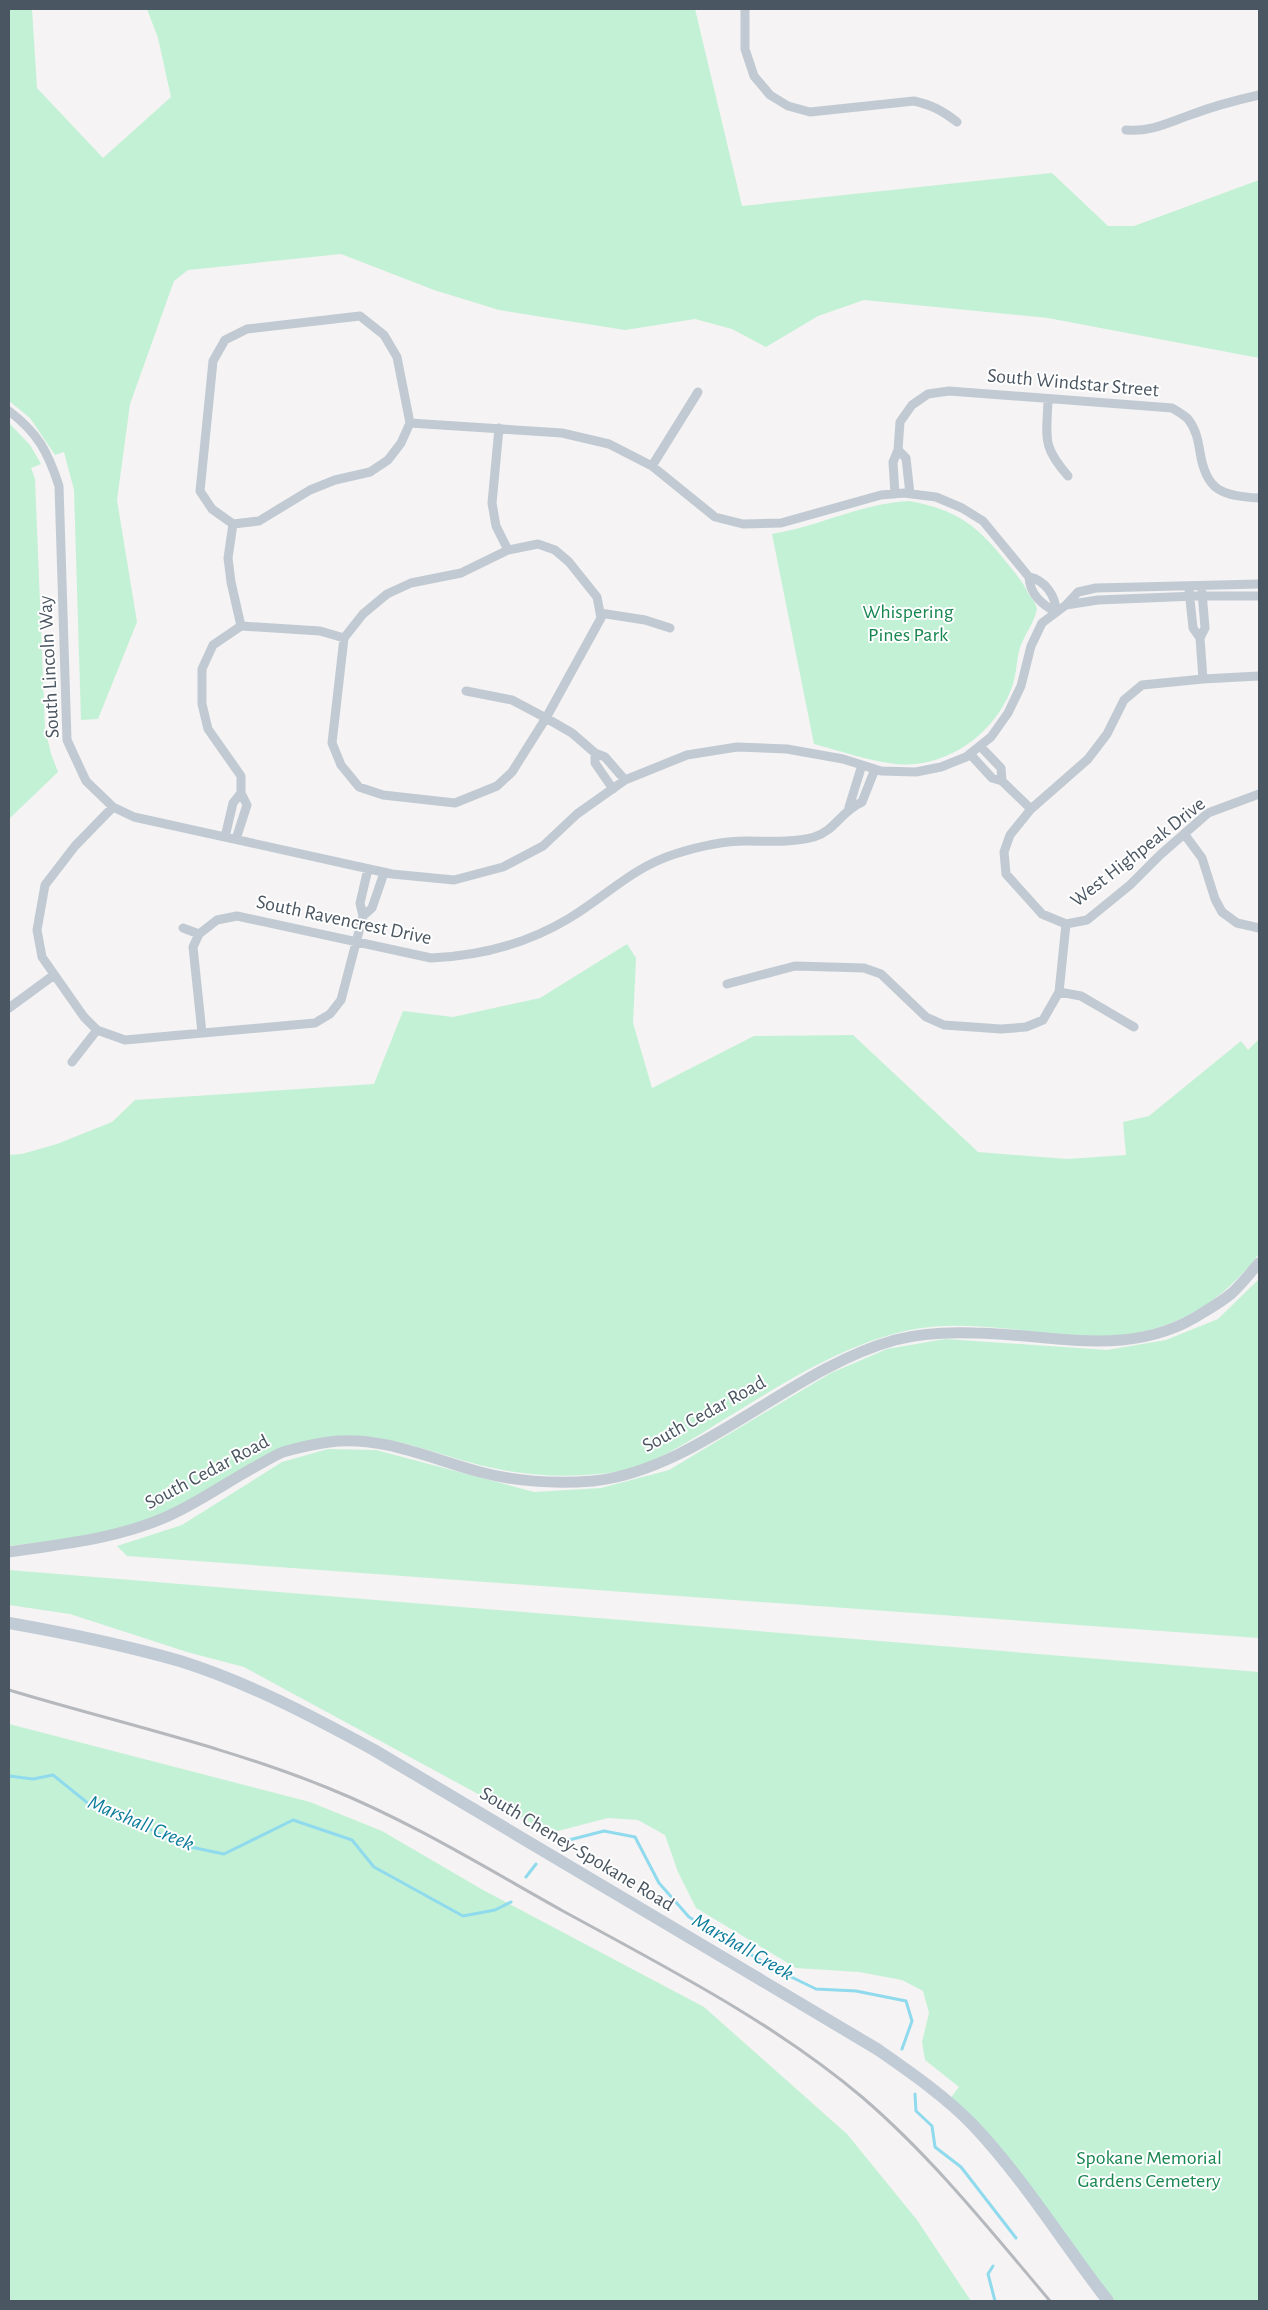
<svg xmlns="http://www.w3.org/2000/svg" width="1268" height="2310" font-family="'Alegreya Sans',sans-serif">
<style>
.green{fill:#c3f1d5}
.lines{fill:none;stroke-linecap:round;stroke-linejoin:round}
.stream{stroke:#90daee;stroke-width:3}
.minor{stroke:#c1cad2;stroke-width:9}
.tertiary{stroke:#c1cad2;stroke-width:11}
.secondary{stroke:#c1cbd6;stroke-width:12}
.rail{stroke:#b5b8bd;stroke-width:3}
.labels{text-anchor:middle;dominant-baseline:central;stroke-width:4;stroke-linejoin:round;paint-order:stroke}
.street-label{font-size:20px;fill:#4a5661;stroke:#fff}
.park-label{font-size:20px;fill:#17864f;stroke:#fff}
.water-label{font-size:21px;font-style:italic;fill:#0c7c9b;stroke:#fff}
</style>
<rect width="100%" height="100%" fill="#f5f3f3"/>
<path class="green" d="M9,9H32L37,88L103,158L171,97L158,38L147,9H695L742,206L1052,173L1108,226H1134L1259,180V358L1048,318L864,300L818,316L766,347L732,329L695,319L625,330L499,310L434,290L341,254L188,270L174,281L130,404L117,500L137,622L98,719L81,720L74,490L64,452L55,455L30,418L9,401Z
M9,423L30,445L41,464L31,468L35,479L45,728L51,754L58,772L9,819Z
M909,501C953,509 975,523 1003,558C1011,568 1020,578 1026,589C1029,597 1036,601 1037,609C1034,624 1023,636 1019,651C1016,665 1016,679 1010,692C992,736 944,769 896,764C868,761 841,751 814,744L772,534C821,526 858,504 909,501Z
M627,944L636,958L633,1023L652,1088L754,1036L853,1035L978,1152L1067,1159L1126,1155L1123,1122L1149,1116L1241,1041L1248,1050L1259,1039V1254C1223,1301 1178,1329 1118,1336C1083,1340 1046,1333 1011,1329C977,1326 944,1323 910,1330C840,1345 783,1384 723,1420C687,1442 651,1468 608,1473C565,1478 529,1476 488,1467C436,1455 384,1430 330,1437C271,1445 225,1485 173,1511C122,1536 64,1539 9,1546V1155L22,1154L57,1144L112,1122L135,1100L374,1084L403,1011L453,1017L540,998Z
M1259,1279V1638L127,1556L117,1546L182,1525L282,1462L328,1449L376,1450L534,1492L601,1488L669,1470L831,1373L887,1349L945,1339L1107,1350L1166,1340L1218,1319Z
M9,1570L1259,1672V2301H1108L1055,2228L947,2103L959,2087L925,2060L922,2042L929,2013L923,1991L902,1980L859,1972L796,1968L696,1908L678,1872L665,1835L638,1820L608,1818L550,1833L244,1667L187,1652L70,1614L9,1605Z
M9,1724L310,1802L382,1831L483,1890L704,2007L847,2134L917,2220L971,2301H9Z"/>
<g class="lines">
<path class="stream" d="M9,1776L33,1779L53,1775L89,1804L136,1822L181,1845L224,1854L293,1820L352,1840L374,1867L463,1916L495,1910L511,1902
M569,1840L604,1831L635,1837L659,1883L689,1917L726,1940L779,1971L816,1989L856,1991L906,2001L912,2021L902,2049
M526,1877L536,1864
M915,2094L916,2111L932,2126L935,2147L961,2167L1016,2238
M993,2266L988,2274L995,2301"/>
<path class="minor" d="M745,9V49L754,76L770,95L788,106L810,112L914,101C932,105 943,111 957,122
M1126,130C1152,132 1169,122 1193,114C1214,106 1237,100 1259,95
M1048,399C1047,438 1041,445 1068,476
M9,411C38,433 48,452 59,486L67,740L86,781L113,807L134,817L392,874L454,880L503,867L543,846L577,814L625,780L687,755L737,747L787,749L843,759L881,771L916,772L941,767L966,757L991,737L1008,713L1021,686L1031,646L1042,623L1066,605L1098,600L1196,596H1259
M410,423L562,433L609,444L652,466L715,517L743,524L781,523L881,495L904,493L936,497L962,508L983,521L1029,577
M499,428L492,503L496,526L508,550
M898,450L906,458L910,494
M652,466L698,392
M895,494L893,462L898,450L900,422L912,405L928,394L949,391L1172,408C1177,411 1184,415 1188,419C1196,429 1198,440 1200,452C1206,491 1222,496 1259,498
M233,524L212,509L200,491L213,361L225,340L247,329L360,316L384,335L397,357L410,423
M233,524L259,521L310,490L335,480L370,472L388,460L401,443L410,423
M233,524L228,558L231,582L241,626
M538,544L555,550L569,562L597,597L601,618L546,718L512,772L497,786L455,803L383,795L359,787L341,765L332,743L344,638L363,614L387,594L411,583L461,573L508,550Z
M1029,577C1045,580 1056,596 1056,612C1041,604 1030,594 1029,577Z
M1189,590L1193,628L1200,638
M1066,605L1078,592L1096,588L1259,584
M600,613L645,620L670,628
M1200,638L1203,679L1259,676
M1200,638L1205,628L1202,592
M466,691L512,700L546,718L572,733L595,753L605,757L625,780
M980,746L1001,768L1002,781
M595,753V763L613,789
M970,754L992,778L1002,781L1031,809
M113,807L75,846L45,885L37,930L42,957L84,1017L97,1030L125,1040L315,1023L330,1014L341,1000L363,916L360,903L368,869
M849,807L862,765
M1185,835L1202,858L1215,899L1222,912L1237,923L1259,928
M225,837L233,803L241,793
M236,839L247,805L241,793V776L208,729L202,704V669L213,645L241,626L320,631L344,638
M363,916L372,908L384,873
M1066,924L1042,914L1006,874L1004,852L1010,835L1031,809L1088,759L1107,734L1124,700L1142,685L1203,679
M1066,924L1087,920L1130,885L1160,855L1208,813L1259,794
M183,928L199,934
M727,984L795,966L864,968L881,974L926,1017L944,1025L1001,1029L1026,1027L1043,1020L1059,992L1066,924
M1059,992L1081,996L1134,1027
M9,1008L54,975
M202,1033L193,947L199,934L217,920L237,916L431,958C480,956 526,944 568,919C605,897 633,867 675,854C697,847 723,841 746,841C769,841 791,843 814,837C835,831 841,811 862,802L875,769
M72,1062L97,1030"/>
<path class="tertiary" d="M9,1552C62,1544 116,1539 166,1517C196,1504 224,1484 253,1468C263,1463 273,1456 283,1452C297,1448 314,1444 329,1442C381,1435 431,1459 480,1472C517,1482 554,1484 593,1481C698,1470 790,1369 895,1340C921,1333 949,1332 975,1333C1055,1334 1132,1360 1204,1312C1214,1306 1224,1300 1232,1293C1242,1284 1250,1273 1259,1263"/>
<path class="secondary" d="M9,1623C66,1633 124,1645 180,1661C247,1682 312,1716 374,1750L877,2049C910,2072 945,2096 973,2125C1024,2179 1063,2243 1108,2301"/>
<path class="rail" d="M9,1690C115,1722 225,1746 328,1788C410,1821 486,1868 563,1911C665,1967 772,2021 862,2097C932,2157 991,2231 1050,2301"/>
</g>
<g class="labels">
<g class="street-label">
<text transform="translate(1073 383) rotate(5)">South Windstar Street</text>
<text transform="translate(49 667) rotate(-93)">South Lincoln Way</text>
<text transform="translate(1138 852) rotate(-38)">West Highpeak Drive</text>
<text transform="translate(344 920) rotate(12)">South Ravencrest Drive</text>
<text transform="translate(704 1414) rotate(-29)">South Cedar Road</text>
<text transform="translate(207 1472) rotate(-28)">South Cedar Road</text>
<text transform="translate(577 1849) rotate(31)">South Cheney-Spokane Road</text>
</g>
<g class="park-label">
<text x="908" y="612">Whispering<tspan x="908" dy="23">Pines Park</tspan></text>
<text x="1149" y="2158">Spokane Memorial<tspan x="1149" dy="23">Gardens Cemetery</tspan></text>
</g>
<g class="water-label">
<text transform="translate(141 1823) rotate(23)">Marshall Creek</text>
<text transform="translate(743 1947) rotate(30)">Marshall Creek</text>
</g>
</g>
<rect width="1268" height="2310" fill="none" stroke="#4a5661" stroke-width="20"/>
</svg>
